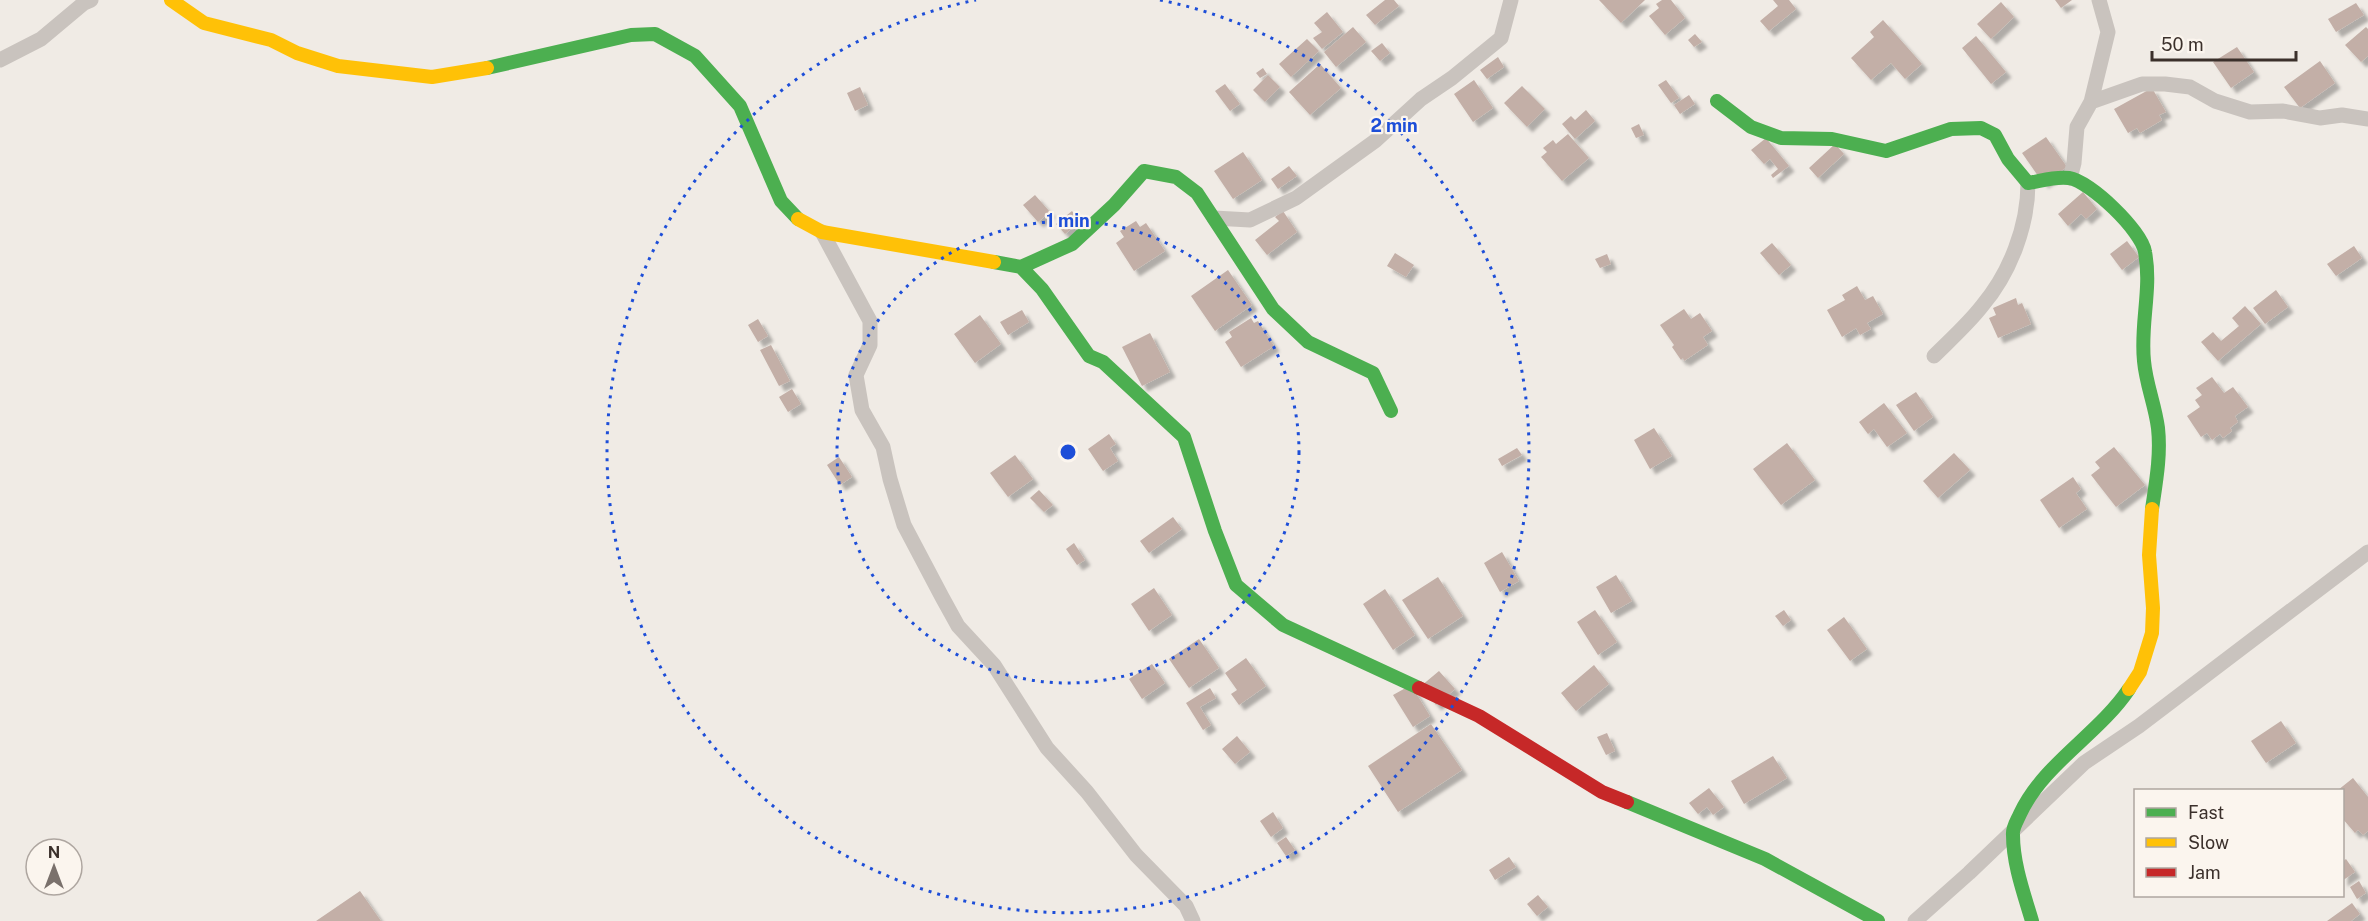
<svg xmlns="http://www.w3.org/2000/svg" width="2368" height="921" font-family="'Public Sans',sans-serif">
<style>
.building{fill:#c3afa7;filter:url(#shadow)}
.lines{fill:none;stroke-linecap:round;stroke-linejoin:round}
.street{stroke:#c9c3be;stroke-width:15}
.fast{stroke:#4caf50;stroke-width:14}
.slow{stroke:#ffc107;stroke-width:14}
.jam{stroke:#c62828;stroke-width:14}
.ring{fill:none;stroke:#1d4ed8;stroke-width:3;stroke-dasharray:3 6}
.centre{fill:#1d4ed8;stroke:#fbf5ee;stroke-width:3}
.ring-label{font-size:18px;text-anchor:middle;font-weight:bold;fill:#1d4ed8;stroke:#fbf5ee;stroke-width:4.5;stroke-linejoin:round;paint-order:stroke}
</style>
<defs>
<filter id="shadow"><feDropShadow dx="5.5" dy="5.5" stdDeviation="1.5" flood-color="#0004"/></filter>
</defs>
<rect width="100%" height="100%" fill="#f0ebe5"/>
<path class="building" d="M1385,0H1394L1399,6L1375,25L1366,15Z
M1599,0H1645L1621,23Z
M1662,0H1671L1685,18L1665,35L1649,16L1659,8L1656,4Z
M1773,0H1789L1796,9L1769,31L1760,21L1778,6Z
M2055,0H2072L2061,8Z
M2001,2L2014,17L1991,39L1977,24Z
M2356,3L2364,15L2336,32L2328,19Z
M1327,12L1343,32L1322,49L1313,38L1322,32L1314,23Z
M1883,20L1922,64L1905,79L1891,63L1871,80L1851,58L1874,37L1870,32Z
M1353,27L1366,42L1336,67L1324,52Z
M2366,27L2368,29V56L2361,62L2345,45Z
M1695,34L1702,42L1694,47L1688,40Z
M1976,36L2006,72L1991,84L1962,48Z
M1307,39L1319,51L1291,77L1279,64Z
M1382,43L1390,53L1380,61L1371,51Z
M2237,47L2254,72L2231,88L2213,62Z
M1498,57L1504,67L1487,79L1480,70Z
M2320,61L2335,83L2300,108L2284,87Z
M1320,64L1341,88L1310,115L1289,92Z
M1263,68L1267,74L1260,78L1256,73Z
M1268,75L1280,87L1265,102L1253,90Z
M1474,80L1493,108L1473,122L1454,94Z
M1666,80L1679,98L1671,103L1658,85Z
M1225,84L1240,104L1230,111L1215,91Z
M1522,86L1545,109L1527,127L1504,103Z
M860,87L868,105L855,111L847,93Z
M2152,88L2166,112L2159,115L2162,120L2140,133L2137,128L2128,133L2114,109Z
M1689,95L1695,104L1680,114L1674,105Z
M1586,110L1595,121L1575,139L1562,124L1571,116L1575,120Z
M1639,124L1644,135L1636,138L1631,128Z
M1568,134L1589,158L1562,181L1541,157L1547,152L1543,148L1553,140L1556,144Z
M2046,137L2067,167L2043,183L2022,153Z
M1766,138L1789,166L1773,178L1771,175L1778,169L1770,159L1764,164L1751,150Z
M1835,144L1844,154L1818,178L1809,168Z
M1243,152L1262,180L1233,199L1214,171Z
M1289,166L1297,176L1278,189L1271,179Z
M2083,192L2097,209L2086,219L2081,214L2068,226L2058,214Z
M1035,195L1050,212L1038,222L1023,205Z
M1072,211L1080,222L1065,234L1056,224Z
M1283,211L1297,232L1267,255L1255,240L1279,221L1275,217Z
M1136,221L1140,227L1146,223L1165,251L1134,271L1116,243L1124,237L1120,231Z
M2127,241L2139,257L2122,270L2110,254Z
M1772,243L1791,265L1779,275L1760,253Z
M2354,246L2362,258L2336,276L2327,264Z
M1395,253L1414,265L1406,277L1387,266Z
M1607,254L1611,264L1600,268L1595,259Z
M1228,270L1252,305L1215,331L1191,296Z
M1857,286L1865,300L1873,296L1883,314L1867,323L1871,329L1860,335L1856,328L1842,337L1827,310L1845,300L1842,295Z
M2276,290L2288,307L2265,324L2253,308Z
M2016,298L2018,305L2022,303L2031,324L1998,338L1989,318L1996,315L1993,308Z
M2245,306L2261,324L2218,361L2201,342L2213,332L2221,341L2239,326L2232,318Z
M1684,309L1691,319L1700,313L1712,331L1703,337L1708,345L1684,361L1683,358L1681,360L1672,347L1674,345L1660,325Z
M1022,310L1029,322L1008,335L1000,322Z
M980,315L1001,344L975,363L954,334Z
M1251,318L1254,323L1258,321L1274,346L1241,367L1225,342L1232,337L1229,332Z
M758,319L768,336L758,342L748,325Z
M1150,333L1170,372L1142,386L1122,347Z
M771,345L790,381L779,386L760,350Z
M2212,377L2224,393L2233,387L2248,407L2235,416L2238,422L2230,428L2232,431L2223,438L2220,434L2212,440L2207,433L2201,437L2187,416L2200,407L2195,400L2202,395L2196,388Z
M792,389L801,404L788,412L779,397Z
M1916,392L1933,417L1914,431L1896,405Z
M1884,403L1907,433L1887,447L1874,429L1868,434L1859,422Z
M1654,428L1672,456L1650,469L1634,440Z
M1109,434L1116,444L1110,448L1118,461L1103,471L1088,449Z
M1787,443L1815,480L1781,505L1753,469Z
M2114,447L2145,485L2116,507L2091,475L2100,468L2095,462Z
M1517,448L1522,455L1502,466L1498,459Z
M1954,453L1970,470L1938,498L1923,481Z
M1015,455L1033,479L1008,497L990,473Z
M839,457L852,477L840,485L827,465Z
M2073,477L2081,489L2076,493L2087,509L2059,528L2040,500Z
M1039,490L1053,505L1044,512L1030,498Z
M1173,517L1182,529L1149,553L1140,541Z
M1074,543L1085,560L1077,565L1066,549Z
M1502,552L1519,581L1500,592L1484,563Z
M1616,575L1632,601L1611,613L1596,587Z
M1438,577L1463,616L1428,639L1402,600Z
M1154,588L1172,615L1149,631L1131,604Z
M1385,589L1415,635L1393,650L1363,604Z
M1595,610L1617,642L1598,655L1577,622Z
M1784,610L1791,620L1783,626L1775,616Z
M1844,617L1867,649L1850,661L1827,630Z
M1199,639L1219,668L1189,688L1169,659Z
M1246,658L1266,686L1239,705L1231,694L1237,690L1225,673Z
M1152,664L1165,683L1142,699L1129,679Z
M1594,665L1609,684L1576,711L1561,693Z
M1439,671L1455,689L1436,705L1421,686Z
M1411,685L1430,716L1413,727L1393,695Z
M1210,688L1216,698L1200,707L1211,725L1203,730L1186,703Z
M2281,721L2296,743L2266,763L2251,741Z
M1431,724L1462,770L1398,812L1368,766Z
M1607,733L1615,751L1606,755L1597,737Z
M1237,736L1250,752L1235,764L1222,749Z
M1773,756L1787,778L1744,804L1731,781Z
M2353,778L2368,797V831L2363,835L2358,830L2355,833L2342,818V790H2338Z
M1709,788L1724,807L1713,815L1707,807L1698,814L1689,803Z
M1273,812L1283,828L1271,837L1260,821Z
M1286,837L1295,850L1286,856L1277,843Z
M1509,857L1516,867L1495,880L1489,870Z
M2346,859L2355,872L2342,881V862Z
M2359,881L2366,893L2357,899L2350,887Z
M360,891L381,921H316Z
M1538,895L1548,907L1537,916L1527,904Z
M2352,903L2360,914L2351,921H2327Z"/>
<g class="lines">
<path class="street" d="M0,60L41,39L84,3L91,0
M2091,102L2142,84H2165L2190,87L2215,101L2250,112L2283,111L2320,118L2342,115L2368,119
M2070,178L2074,163L2077,127L2091,102L2108,32L2099,0
M1214,218L1250,220L1296,198L1375,141L1421,99L1452,78L1501,38L1511,0
M822,232L870,321V345L856,375L862,410L883,447L890,479L904,525L942,597L958,626L994,665L1047,748L1087,792L1136,855L1186,906L1193,921
M1934,356C1950,340 1968,324 1982,306C2010,273 2028,226 2028,183
M1915,921L1969,873L2084,763L2139,726L2368,552"/>
<path class="fast" d="M487,68L631,35L655,34L695,56L740,106L781,201L798,219
M1717,101L1751,127L1781,138L1832,139L1886,151L1951,129L1981,128L1995,135L2008,159L2028,183C2041,181 2055,176 2069,178C2090,181 2142,231 2145,252C2152,289 2140,324 2144,361C2146,384 2155,405 2158,428C2161,455 2156,482 2152,509
M994,262L1021,267L1072,244L1114,205L1144,171L1176,177L1197,193L1273,309L1308,342L1373,373L1391,411
M1021,267L1042,289L1089,356L1103,362L1184,437L1215,531L1236,585L1283,625L1419,688
M1627,802L1765,859L1878,921
M2032,921C2024,894 2013,864 2013,835C2012,828 2017,821 2020,814C2044,763 2098,735 2129,689"/>
<path class="slow" d="M171,0L204,23L271,40L297,53L338,66L432,77L487,68
M798,219L822,232L994,262
M2129,689L2140,672L2152,633L2153,608L2149,555L2152,509"/>
<path class="jam" d="M1419,688L1479,716L1602,792L1627,802"/>
</g>
<g class="ring">
<circle cx="1068" cy="452" r="231"/>
<path d="M1160 0A461 461 0 1 1 976 0"/>
</g>
<circle cx="1068" cy="452" r="9" class="centre"/>
<g class="ring-label">
<text x="1394" y="132">2 min</text>
<text x="1068" y="227">1 min</text>
</g>
<rect x="2134" y="789" width="210" height="108" fill="#fbf5ee" stroke="#aea6a0" stroke-width="1.5"/>
<rect x="2146" y="808" width="30" height="9" fill="#4caf50" stroke="#aea6a0" stroke-width="1.5"/>
<text x="2188" y="819" font-size="18" fill="#3b302b">Fast</text>
<rect x="2146" y="838" width="30" height="9" fill="#ffc107" stroke="#aea6a0" stroke-width="1.5"/>
<text x="2188" y="849" font-size="18" fill="#3b302b">Slow</text>
<rect x="2146" y="868" width="30" height="9" fill="#c62828" stroke="#aea6a0" stroke-width="1.5"/>
<text x="2188" y="879" font-size="18" fill="#3b302b">Jam</text>
<g transform="translate(54 867)"><circle r="28" fill="#fbf5ee" stroke="#aea6a0" stroke-width="1.5"/>
<path d="M0-4.5L10 22L0 15L-10 22Z" fill="#7a716c"/>
<text y="-9" font-size="16" font-weight="bold" text-anchor="middle" fill="#3b302b">N</text>
</g>
<path d="M2152 51v9h144v-9" fill="none" stroke="#3b302b" stroke-width="3"/>
<text x="2161" y="51" font-size="18" fill="#3b302b" stroke="#fbf5ee" stroke-width="4.5" paint-order="stroke">50 m</text>
</svg>
